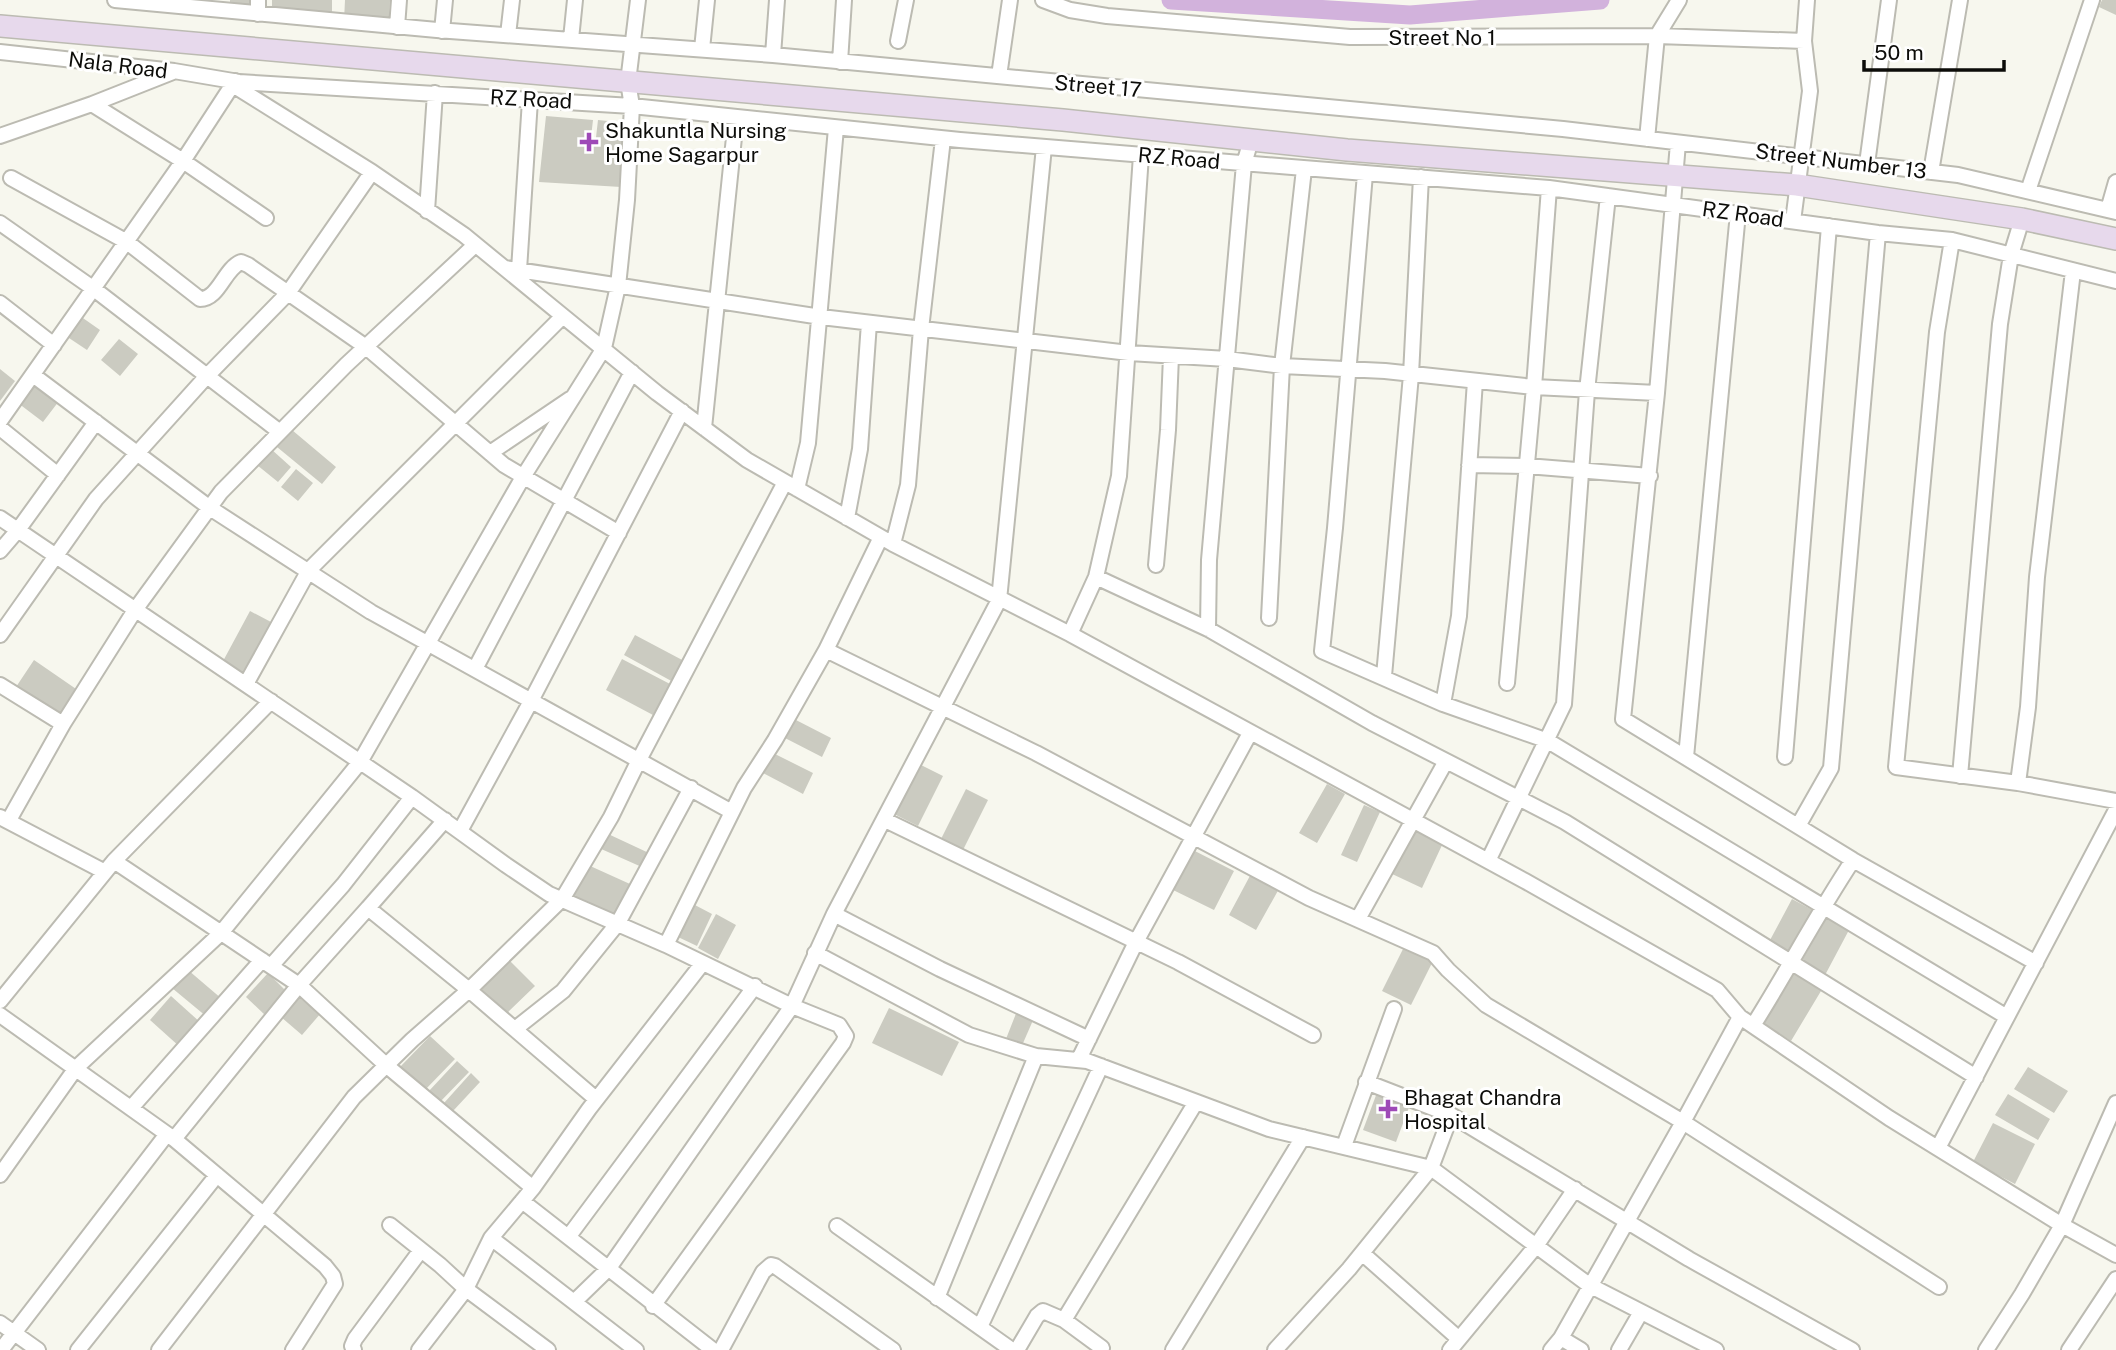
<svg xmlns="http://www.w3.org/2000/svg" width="2116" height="1350" font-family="'Public Sans',sans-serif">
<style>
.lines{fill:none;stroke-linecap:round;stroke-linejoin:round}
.canal{stroke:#d2b2dc;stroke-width:19}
.building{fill:#cbcbc1}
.street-casing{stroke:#bcbbb2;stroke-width:18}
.secondary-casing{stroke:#bcbbb2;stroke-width:24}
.street{stroke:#fff;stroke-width:14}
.secondary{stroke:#e7d9ec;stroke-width:21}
.poi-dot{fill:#9e49b7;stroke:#fff;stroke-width:2.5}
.labels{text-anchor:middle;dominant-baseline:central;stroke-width:6;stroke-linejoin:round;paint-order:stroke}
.street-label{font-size:21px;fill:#0c0c09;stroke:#fff}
.poi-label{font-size:21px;fill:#0c0c09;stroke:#fff;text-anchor:start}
</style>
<rect width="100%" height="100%" fill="#f7f7ee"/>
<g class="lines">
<path class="canal" d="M1171,0L1410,15L1600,0"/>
</g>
<path class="building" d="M230,0H250V6L230,4Z
M272,0H332V13L272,8Z
M345,0H390L389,23L344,21Z
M2102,0H2116V15L2099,7Z
M546,116L593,120L590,146H595L598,120L628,123L621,187L539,182Z
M80,316L100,330L87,350L66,336Z
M119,339L138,354L120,376L101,360Z
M0,369L15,381L0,401Z
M35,382L59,401L43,422L18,403Z
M292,430L336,467L322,484L277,447Z
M271,449L291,467L278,482L257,465Z
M296,469L313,483L298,501L281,487Z
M250,611L271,622L243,674L222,663Z
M635,635L686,662L675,683L624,655Z
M622,659L670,684L653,715L606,690Z
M34,660L79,691L61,717L16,687Z
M794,719L831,738L822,757L785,738Z
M773,753L813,773L803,794L763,773Z
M917,763L943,776L918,826L892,813Z
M1327,784L1345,794L1317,843L1299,833Z
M966,789L988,800L963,850L941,839Z
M1364,805L1380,812L1357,862L1341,855Z
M1411,828L1443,843L1422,888L1390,873Z
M606,833L651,854L644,868L599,848Z
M1189,848L1234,871L1214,910L1169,888Z
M588,865L630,884L615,917L573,897Z
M1252,872L1280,887L1256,930L1229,915Z
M1792,899L1816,912L1793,955L1769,942Z
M693,904L712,914L697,946L678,937Z
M716,914L736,925L718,959L698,948Z
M1826,918L1849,930L1824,977L1800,964Z
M1404,947L1433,961L1411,1005L1382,991Z
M510,961L535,986L505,1015L480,990Z
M1796,969L1824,986L1791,1041L1763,1024Z
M188,970L222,999L207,1017L172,988Z
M268,973L288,993L266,1016L246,997Z
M300,995L321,1013L302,1035L281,1017Z
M171,996L201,1023L180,1047L150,1020Z
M889,1008L959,1042L942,1076L872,1043Z
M1017,1011L1034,1018L1020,1050L1004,1044Z
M430,1036L455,1059L424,1091L400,1067Z
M457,1061L469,1072L439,1103L428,1092Z
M2028,1067L2068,1091L2054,1113L2014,1089Z
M471,1073L480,1082L453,1111L444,1103Z
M1378,1090L1411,1102L1396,1142L1363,1130Z
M2008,1094L2050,1119L2038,1140L1995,1115Z
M1993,1123L2035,1144L2015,1184L1973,1162Z"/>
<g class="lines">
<defs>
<path id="street" d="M115,0L437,30L773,55L1563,129L1958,175L2116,212
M1043,0L1070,10L1107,16L1350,37L1657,36L1804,41L1807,0
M258,14V0
M397,27L399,0
M442,31L445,0
M508,35L512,0
M571,39L575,0
M898,41L906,0
M702,49L707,0
M0,52L174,71L239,82L632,106L960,140L1549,188L1878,233L1952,240L2116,281
M773,55L777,0
M840,62L844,0
M999,76L1010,0
M233,85L372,172L464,235L657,393L747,460L893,544L1070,634L1525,881L1717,990L1740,1017L1889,1118L2062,1225L2116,1255
M92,104L183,161L266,218
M0,136L92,104L173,72
M1647,139L1657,36L1679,0
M1867,164L1889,0
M1931,172L1960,0
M1365,174L1335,528L1322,651L1443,704L1548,741L2007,1017
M11,178L127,242L200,299C219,299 224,269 241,262L248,265L366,347L504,465L619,533
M2028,191L2092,0
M2108,210L2116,182
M427,211L435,93
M1793,221L1810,91L1804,41
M0,223L94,289L280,432
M1952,240L1937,332L1896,767L2018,783
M505,268L821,317L1129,353L1227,359L1282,366L1385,371L1534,387L1657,393L1623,719L1853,860L2036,963
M519,270L530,100
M2073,271L2037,577L2028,707L2018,783L2116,801
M0,303L54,345
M33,375L210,508L371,612L732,812
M1657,393L1678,143
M0,421L183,161L235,81
M0,428L58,475
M704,428L736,118
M490,453L570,399
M1469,465L1527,466L1650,476
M797,489L808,443L836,128
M0,518L412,797L506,865L549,894L666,945L792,1006L834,914L999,600L1044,147
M847,518L860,449L869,323
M893,544L908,485L921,329L943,139
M0,551L18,530L96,422
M1156,565L1168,430L1171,356
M1096,577L1208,629L1372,723L1565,822L1976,1077
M1269,618L1282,366L1304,169
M1208,629L1209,560L1244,164L1251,140
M1070,634L1096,577L1119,476L1141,155
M0,635L96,499L206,377L288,293L372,172
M826,650L881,537
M475,669L632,372
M1384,676L1411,375L1421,177
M1507,683L1534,387L1549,188
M246,684L309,570L563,316
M0,685L63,724L135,610L221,492L346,365L475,245
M1443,704L1459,616L1475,381
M1686,757L1738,213
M1785,757L1829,226
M1960,776L2000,324L2011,255L2022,219
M0,817L105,872
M9,820L63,724
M885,820L1178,962L1313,1035
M1798,826L1831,768L1878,233
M460,831L531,701L682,411
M114,861L299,985L368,908L469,990L596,1099
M1488,861L1564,704L1587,391L1608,196
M368,908L445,820
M834,914L940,969L1089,1039
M1358,919L1446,761
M666,945L744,788L775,740L826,650L1036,753L1309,898L1433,953L1448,970L1486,1005L1683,1122L1561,1338L1581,1350
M815,953L969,1035L1036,1056L1087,1061L1269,1129L1431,1168L1589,1285L1716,1350
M271,966L343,885L412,797
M0,1001L114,861L271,701
M0,1015L174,1139L325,1266L333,1276L335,1284L293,1350
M1740,1017L1683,1122L1939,1287
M1754,1024C1788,970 1817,914 1853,860
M515,1029L563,991L618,923L691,788
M1079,1059L1136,942L1250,733
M1366,1082L1451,1115L1689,1259L1852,1350
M131,1108L262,960
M174,1139L299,985L387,1066L533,1188
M1344,1146L1394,1009
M1938,1148L2116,810
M0,1175L76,1068L221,933L360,762L523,477L604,348L618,286L627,200L632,106L628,82L638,0
M522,1201L713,1350
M390,1225L440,1265L466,1289L491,1238L533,1188L589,1109L702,964
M837,1226L1012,1350
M569,1236L755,986
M491,1238L636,1350
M1362,1253L1459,1339
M937,1298L1036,1056
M574,1302L609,1268L792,1006L839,1025L846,1036L843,1043L653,1306
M1064,1320L1196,1102
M0,1323L38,1350
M980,1327L1101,1066
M1,1350L167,1134
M78,1350L217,1175
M159,1350L354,1097L412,1040L469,990L563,898L611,817L639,760L785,482
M354,1350L352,1346L355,1339L421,1250
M419,1350L466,1289L548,1350
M721,1350L763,1272L771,1265L775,1266L893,1350
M1017,1350L1037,1316L1043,1311L1064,1320L1102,1348
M1173,1350L1303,1137
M1275,1350L1349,1269L1431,1168L1451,1115
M1450,1350L1536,1246L1575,1189
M1551,1350L1561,1338
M1619,1350L1641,1312
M1986,1350L2022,1294L2062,1225L2116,1103
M2069,1350L2116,1279"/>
<path id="secondary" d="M0,26L1063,120L1347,150L1797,185L2022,219L2116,239"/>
</defs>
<use href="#street" class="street-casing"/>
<use href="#secondary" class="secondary-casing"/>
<use href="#street" class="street"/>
<use href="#secondary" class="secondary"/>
</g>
<g class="poi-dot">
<path d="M585.5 131.5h7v7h7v7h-7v7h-7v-7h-7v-7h7z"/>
<path d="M1384.5 1098.5h7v7h7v7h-7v7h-7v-7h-7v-7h7z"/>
</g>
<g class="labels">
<g class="street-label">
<text x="1442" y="37">Street No 1</text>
<text transform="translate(118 65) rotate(7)">Nala Road</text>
<text transform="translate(1098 86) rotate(5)">Street 17</text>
<text transform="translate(531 99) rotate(3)">RZ Road</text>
<text transform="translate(1179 158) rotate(5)">RZ Road</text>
<text transform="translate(1841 161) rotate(7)">Street Number 13</text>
<text transform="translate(1743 214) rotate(8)">RZ Road</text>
</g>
<g class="poi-label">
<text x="605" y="130">Shakuntla Nursing<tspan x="605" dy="24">Home Sagarpur</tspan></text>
<text x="1404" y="1097">Bhagat Chandra<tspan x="1404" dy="24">Hospital</tspan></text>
</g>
</g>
<path d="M1864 60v10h140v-10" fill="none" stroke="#0c0c09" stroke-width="3.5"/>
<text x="1874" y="60" font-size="21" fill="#0c0c09" stroke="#ffffff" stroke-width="5" paint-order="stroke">50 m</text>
</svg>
